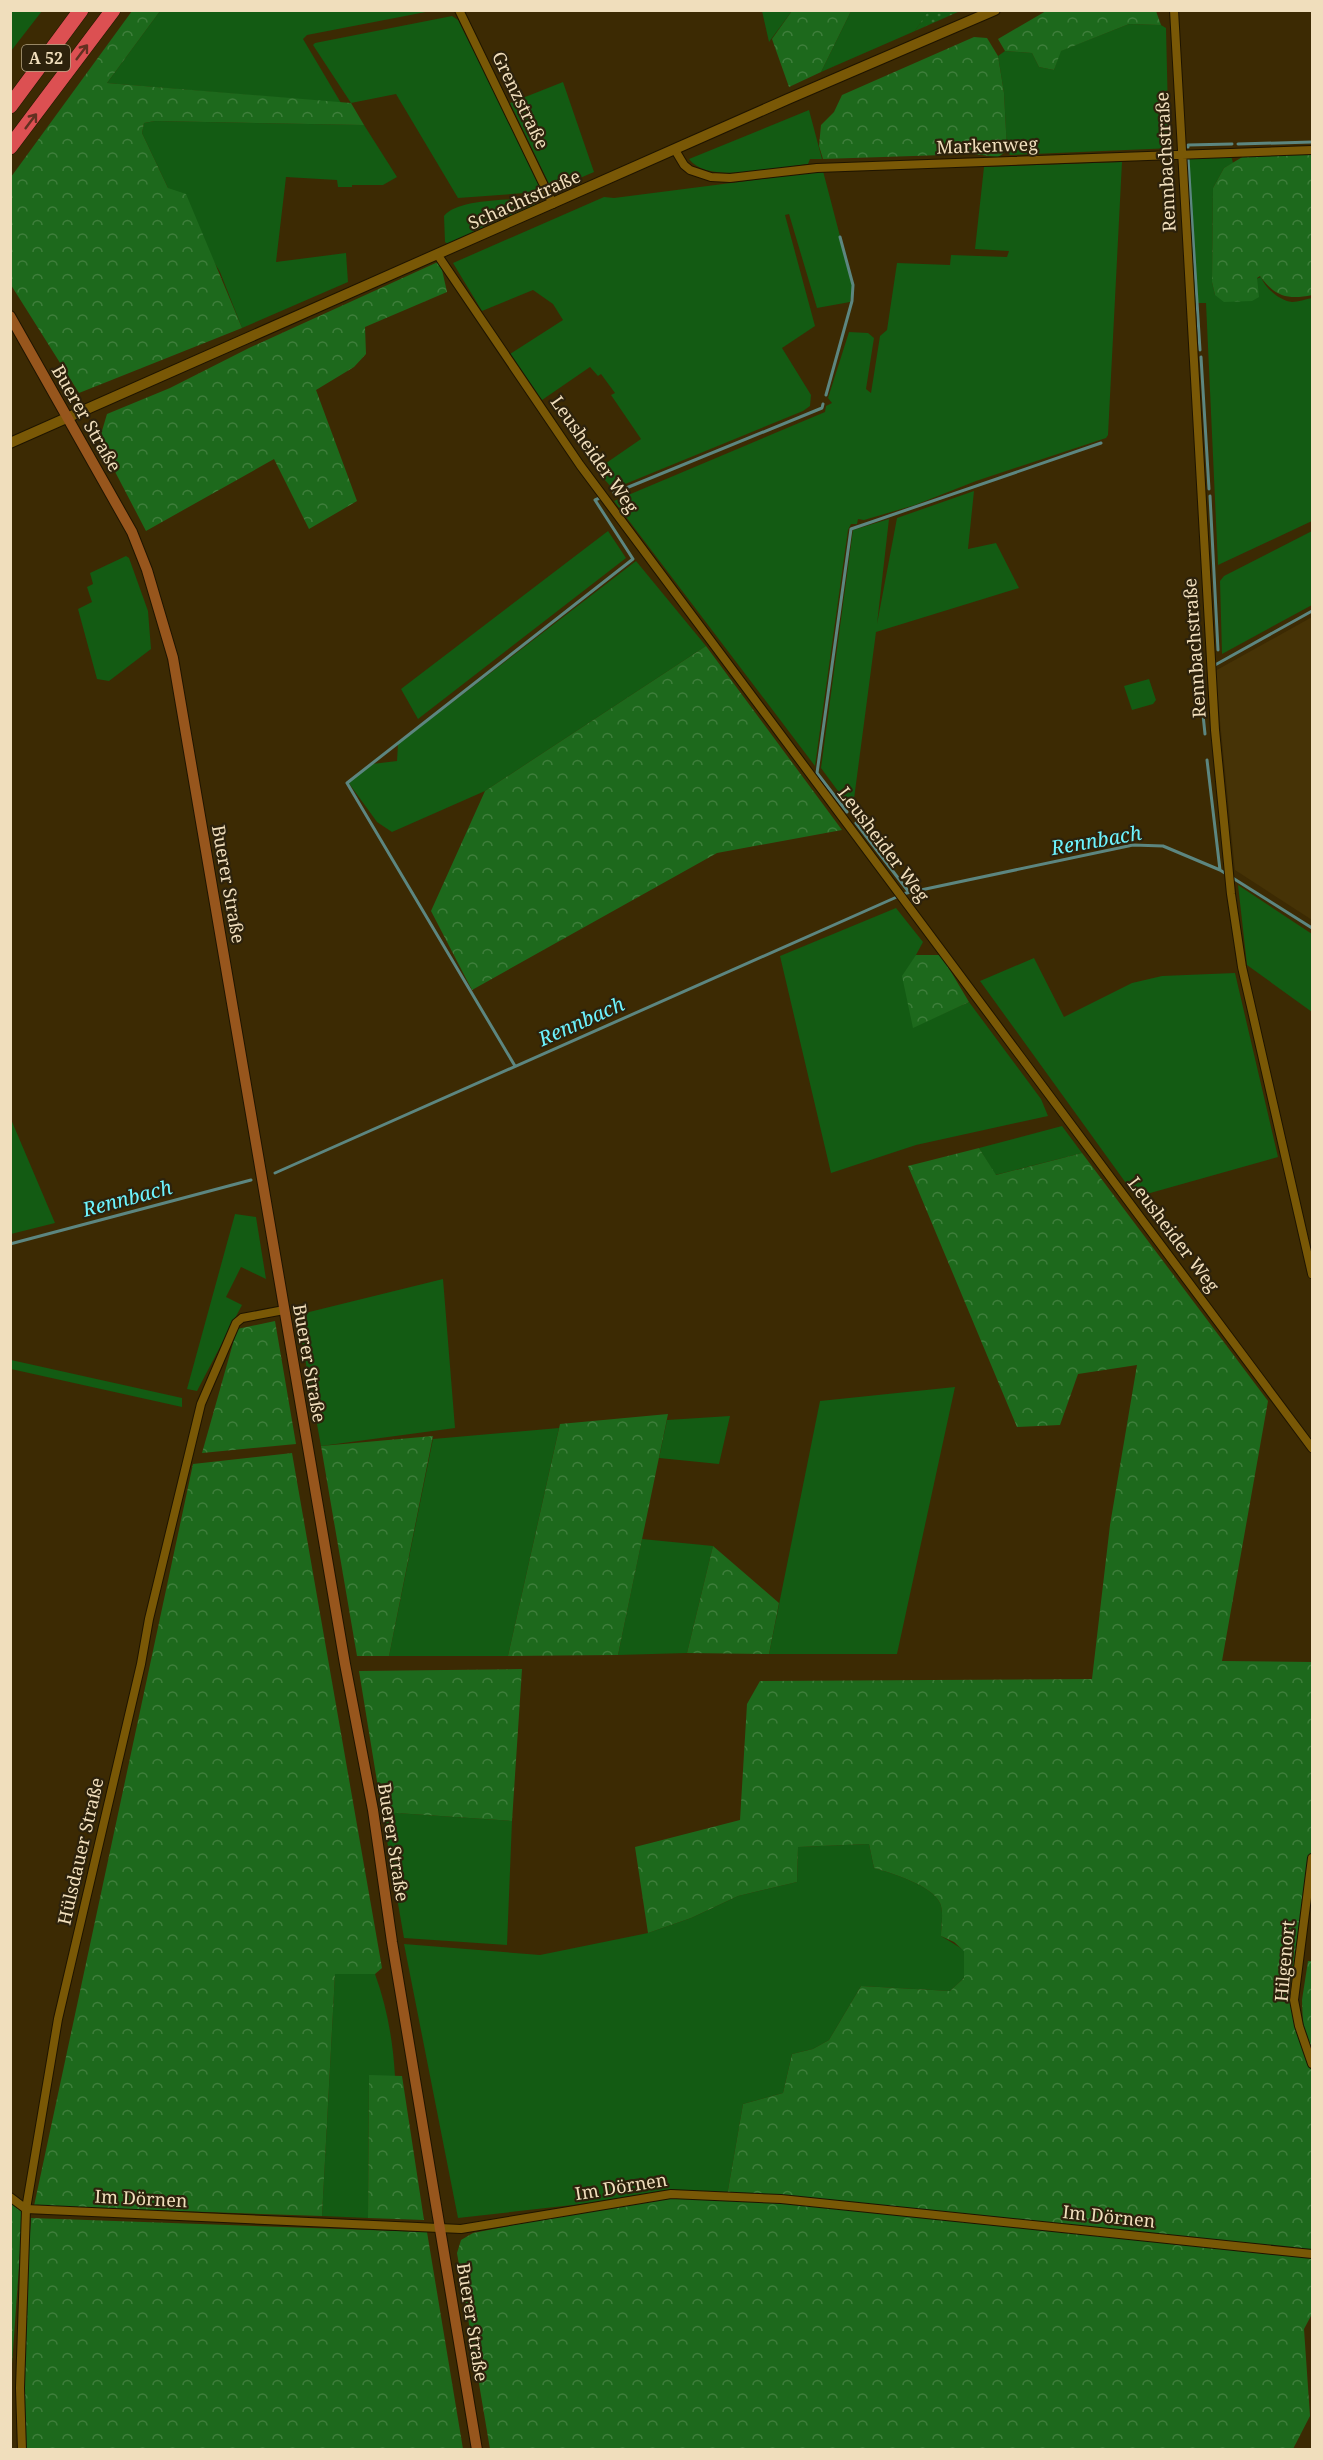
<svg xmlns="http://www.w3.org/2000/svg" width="1323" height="2460" font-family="'Noto Serif',serif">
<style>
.built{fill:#463306}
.grass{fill:#135b13}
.forest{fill:url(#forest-crowns)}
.garden{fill:url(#garden-dots)}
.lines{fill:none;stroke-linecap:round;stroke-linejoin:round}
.stream{stroke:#5c8680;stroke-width:3}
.minor-casing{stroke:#1e1401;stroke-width:10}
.tertiary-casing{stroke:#1e1401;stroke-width:12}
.secondary-casing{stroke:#1e1401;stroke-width:12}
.motorway-casing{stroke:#1e1401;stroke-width:16}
.minor{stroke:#795806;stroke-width:8}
.tertiary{stroke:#795806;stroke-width:10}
.secondary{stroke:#97561d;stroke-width:10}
.motorway{stroke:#dc5052;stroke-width:15}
.oneway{stroke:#623021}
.labels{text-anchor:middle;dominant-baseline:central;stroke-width:4.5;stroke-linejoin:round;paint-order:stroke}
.shield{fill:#2d220c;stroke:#b6a687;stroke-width:1.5}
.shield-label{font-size:16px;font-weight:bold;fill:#f0debc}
.street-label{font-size:18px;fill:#f0debc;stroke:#2d220c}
.water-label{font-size:20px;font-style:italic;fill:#6df4ff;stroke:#2d220c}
</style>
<defs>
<pattern id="forest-crowns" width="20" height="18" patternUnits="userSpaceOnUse" patternTransform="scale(1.5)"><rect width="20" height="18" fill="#1d691c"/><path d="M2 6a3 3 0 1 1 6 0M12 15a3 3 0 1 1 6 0" fill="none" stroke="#3e7e3b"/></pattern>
<pattern id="garden-dots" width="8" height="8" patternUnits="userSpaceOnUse" patternTransform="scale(1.5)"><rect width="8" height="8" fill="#135b13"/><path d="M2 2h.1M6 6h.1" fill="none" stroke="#367233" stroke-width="1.8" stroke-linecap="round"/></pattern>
</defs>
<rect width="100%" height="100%" fill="#3c2a03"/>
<path class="built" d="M1312,617V920L1235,870L1215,671Z"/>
<path class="grass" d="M11,10L42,11L11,51L10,11Z
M160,11H431L307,35L303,39L341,103L107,83Z
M762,11H792L769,42Z
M851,11H929L915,31L821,72Z
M452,16L458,20L540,182L539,192L458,198L396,94L351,103L313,45L315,43Z
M1129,24L1161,25L1166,28L1168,112L1173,148L1010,155L1007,151L1004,93L998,56L1005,51L1032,53L1039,67L1054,70L1060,51Z
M563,82L594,172L552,190L510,103Z
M809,110L822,159H810L808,164C780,167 707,185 689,159Z
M155,121L364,125L397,177L383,185H352V187H338L337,180L286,177L276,262L346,253L348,282L242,328L220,272L168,188L142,133L144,123Z
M1231,155L1233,163L1224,168L1213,188L1212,282L1215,295L1261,277C1265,288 1280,301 1292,302C1298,302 1306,299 1312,298V521L1218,565L1206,303H1193L1186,158Z
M1122,162L1108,435L1106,438L976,481L915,505L864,520L858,519L857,524H851L848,530L815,766L614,501L825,412L826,406L832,403L828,398L849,332L868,333L874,338L866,389L871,393L880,336L887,330L897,263L950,265L951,255L1007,257L1009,251L975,249L984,167Z
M823,171L853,286L850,302L817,308L789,214L785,215L815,326L782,348L811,395L810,406L803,411L613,489L596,470L641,439L611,395L615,393L601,374L598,376L590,367L542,400L510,354L563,320L553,304L533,290L482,311L453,263L604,197L614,198L770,178L788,172Z
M531,198L536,199V206L448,244L445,242L444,216C457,199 510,200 531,198Z
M974,491L968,549L996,543L1019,588L876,632L854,799L849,806L821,768L853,530L889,519L877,624L897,518Z
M608,531L626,558L418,719L401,689Z
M1312,531V605L1222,654L1220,581L1224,576Z
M126,556L129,558L148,611L151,649L109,681L97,679L78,609L92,602L87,587L93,584L90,573Z
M636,561L706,646L485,791L392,832L377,822L348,782L372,764L397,761L398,744Z
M1149,679L1156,700L1153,704L1132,710L1124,686Z
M1238,885L1312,934V1012L1247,965Z
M896,908L923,942L916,955L913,1027L969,1002L1041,1099L1048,1116L916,1145L831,1173L780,956Z
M1034,958L1064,1017L1132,983L1162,976L1235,973L1278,1157L1136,1197L980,981Z
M10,1117L55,1223L11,1234H10Z
M1062,1126L1082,1153L995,1175L979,1148Z
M235,1214L256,1217L266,1279L241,1267L226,1297L242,1305L197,1391L187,1389Z
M443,1279L455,1428L321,1446L297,1315Z
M11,1360L182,1398V1407L11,1369Z
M955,1387L897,1654H769L820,1401Z
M730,1416L719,1464L659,1458L667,1420Z
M559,1428L508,1656H389L433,1439Z
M642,1539L713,1546L687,1653L618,1655Z
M382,1812L512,1821L507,1945L404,1938Z
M869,1844L874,1868C891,1873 932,1885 940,1903C944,1912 941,1926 941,1936L964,1950V1978L950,1991L861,1986L829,2040L813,2049L792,2054L783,2093L743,2104L727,2196L671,2194L458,2218L404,1944L540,1955L648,1933L691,1918L738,1896L797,1882L798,1847Z
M335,1974H375C387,2007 393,2041 395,2076H369L368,2218L322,2216Z"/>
<path class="forest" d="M132,11H160L107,83L351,103L364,125L155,121L144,123L142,133L168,188L186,194L242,328L79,393L11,285V177Z
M792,11H851L821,72L789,87L772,39Z
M1046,11H1156L1161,25L1129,24L1061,51L1054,70L1039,67L1032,53L1005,51L998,39Z
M974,37L987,38L998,56L1004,93L1007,151L998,157L973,154L823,159L819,146L821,125L834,112L842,95Z
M1312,154V295C1289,300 1275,297 1260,276L1257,278L1259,297L1252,301L1224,302L1215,295L1212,282L1213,188L1224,168L1244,156Z
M440,261L447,292L365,327L366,354L354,367L316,390L357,501L309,529L274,459L146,531L99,441L107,414L170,388L249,348Z
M706,646L842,830L717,853L472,990L431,911L485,791Z
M916,955H941L969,1002L913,1028L902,976Z
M979,1148L996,1175L1082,1153L1268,1401L1222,1661L1312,1662V1858L1294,2000L1312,2064V2314L1304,2329L1310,2416L1293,2449H490L457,2253L461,2240L473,2233L671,2194L727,2196L743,2104L783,2093L792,2054L813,2049L829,2040L861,1986L950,1991L964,1978V1951L954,1942L941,1936C941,1926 944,1912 940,1903C932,1885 891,1873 874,1868L869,1844L798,1847L797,1882L738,1896L691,1918L648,1933L635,1847L740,1820L747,1704L760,1681L1092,1679L1110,1525L1137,1365L1078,1374L1060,1425L1017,1427L908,1166Z
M275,1321L296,1444L202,1453L237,1329Z
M668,1414L618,1655L508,1656L560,1424Z
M433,1436L389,1656H357L321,1446Z
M292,1453L382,1968L375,1974H335L322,2216L34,2206L193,1464Z
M713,1546L779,1603L769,1654L687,1653Z
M522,1669L512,1821L382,1812L359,1671Z
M1308,1961H1312V2057L1303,2026L1302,2000Z
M369,2075L402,2076L424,2220L368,2218Z
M11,2200L23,2210L11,2378Z
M31,2218L427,2232L463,2449L26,2450L20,2388Z"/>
<path class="garden" d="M929,10H960V11L915,31Z"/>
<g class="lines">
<path class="stream" d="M1238,144L1312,142
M1188,147V145L1232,144
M1188,158L1200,350
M1201,357L1209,489
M826,395L852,301L853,285L840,237
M614,493L822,408L823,404
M1210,496L1218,650
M1215,665L1312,611
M1203,673L1199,676L1205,734
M1207,760L1220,870
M847,812L817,773L851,529L1101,443
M856,823L908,891
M902,894L1133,845L1163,846L1220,870L1312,928
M515,1066L347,783L633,559L595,500L602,497
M275,1173L899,896
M10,1244L251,1180"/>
<defs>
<path id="minor" d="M459,10L553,204
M1174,10L1215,730L1231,894L1242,967L1312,1274
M675,150L684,165L690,170L711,177L730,178L817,168L1312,150
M437,254L580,465L1312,1448
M1312,1858L1294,2000L1299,2026L1312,2064
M10,2197L26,2209L461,2229L671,2194L781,2199L1312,2254
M22,2450L20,2388L26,2209L58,2019L141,1664L149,1619L201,1404L236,1323L242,1318L284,1310"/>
<path id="tertiary" d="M10,443L788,99L995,10"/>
<path id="secondary" d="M10,316L132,532L147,570L173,658L345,1664L373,1810L392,1942L477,2450"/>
<path id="motorway" d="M10,106L81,10
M10,147L113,10"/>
</defs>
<use href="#minor" class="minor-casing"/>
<use href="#tertiary" class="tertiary-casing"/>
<use href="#secondary" class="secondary-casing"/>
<use href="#motorway" class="motorway-casing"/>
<use href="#minor" class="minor"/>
<use href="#tertiary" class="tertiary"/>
<use href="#secondary" class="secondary"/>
<use href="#motorway" class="motorway"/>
</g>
<defs><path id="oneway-shaft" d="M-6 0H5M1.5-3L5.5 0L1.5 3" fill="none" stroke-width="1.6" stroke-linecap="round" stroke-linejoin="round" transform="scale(1.5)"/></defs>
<g class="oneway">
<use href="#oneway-shaft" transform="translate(82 52) rotate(-53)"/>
<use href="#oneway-shaft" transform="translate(31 121) rotate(-53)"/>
</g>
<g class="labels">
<rect class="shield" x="22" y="45" width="48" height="26" rx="4.5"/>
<g class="shield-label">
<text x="46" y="58">A 52</text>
</g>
<g class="street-label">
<text transform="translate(521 100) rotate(64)">Grenzstraße</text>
<text transform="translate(987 145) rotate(-2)">Markenweg</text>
<text transform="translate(1165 162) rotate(-93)">Rennbachstraße</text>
<text transform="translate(524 199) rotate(-24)">Schachtstraße</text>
<text transform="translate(87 418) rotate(60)">Buerer Straße</text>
<text transform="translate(595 454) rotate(55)">Leusheider Weg</text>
<text transform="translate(1194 648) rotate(-94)">Rennbachstraße</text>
<text transform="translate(884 844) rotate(53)">Leusheider Weg</text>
<text transform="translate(229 884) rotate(80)">Buerer Straße</text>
<text transform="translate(1174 1234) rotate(53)">Leusheider Weg</text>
<text transform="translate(310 1363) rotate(80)">Buerer Straße</text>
<text transform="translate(394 1842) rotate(81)">Buerer Straße</text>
<text transform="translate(80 1851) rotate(-77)">Hülsdauer Straße</text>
<text transform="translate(1284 1961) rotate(-85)">Hilgenort</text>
<text transform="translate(621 2186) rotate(-9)">Im Dörnen</text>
<text transform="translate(141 2198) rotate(3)">Im Dörnen</text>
<text transform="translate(1109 2216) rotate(6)">Im Dörnen</text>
<text transform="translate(473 2322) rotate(81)">Buerer Straße</text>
</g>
<g class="water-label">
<text transform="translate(1096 840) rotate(-10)">Rennbach</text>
<text transform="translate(581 1021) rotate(-24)">Rennbach</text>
<text transform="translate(127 1198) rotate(-15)">Rennbach</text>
</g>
</g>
<rect width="1323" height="2460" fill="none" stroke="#f0debc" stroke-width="24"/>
</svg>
